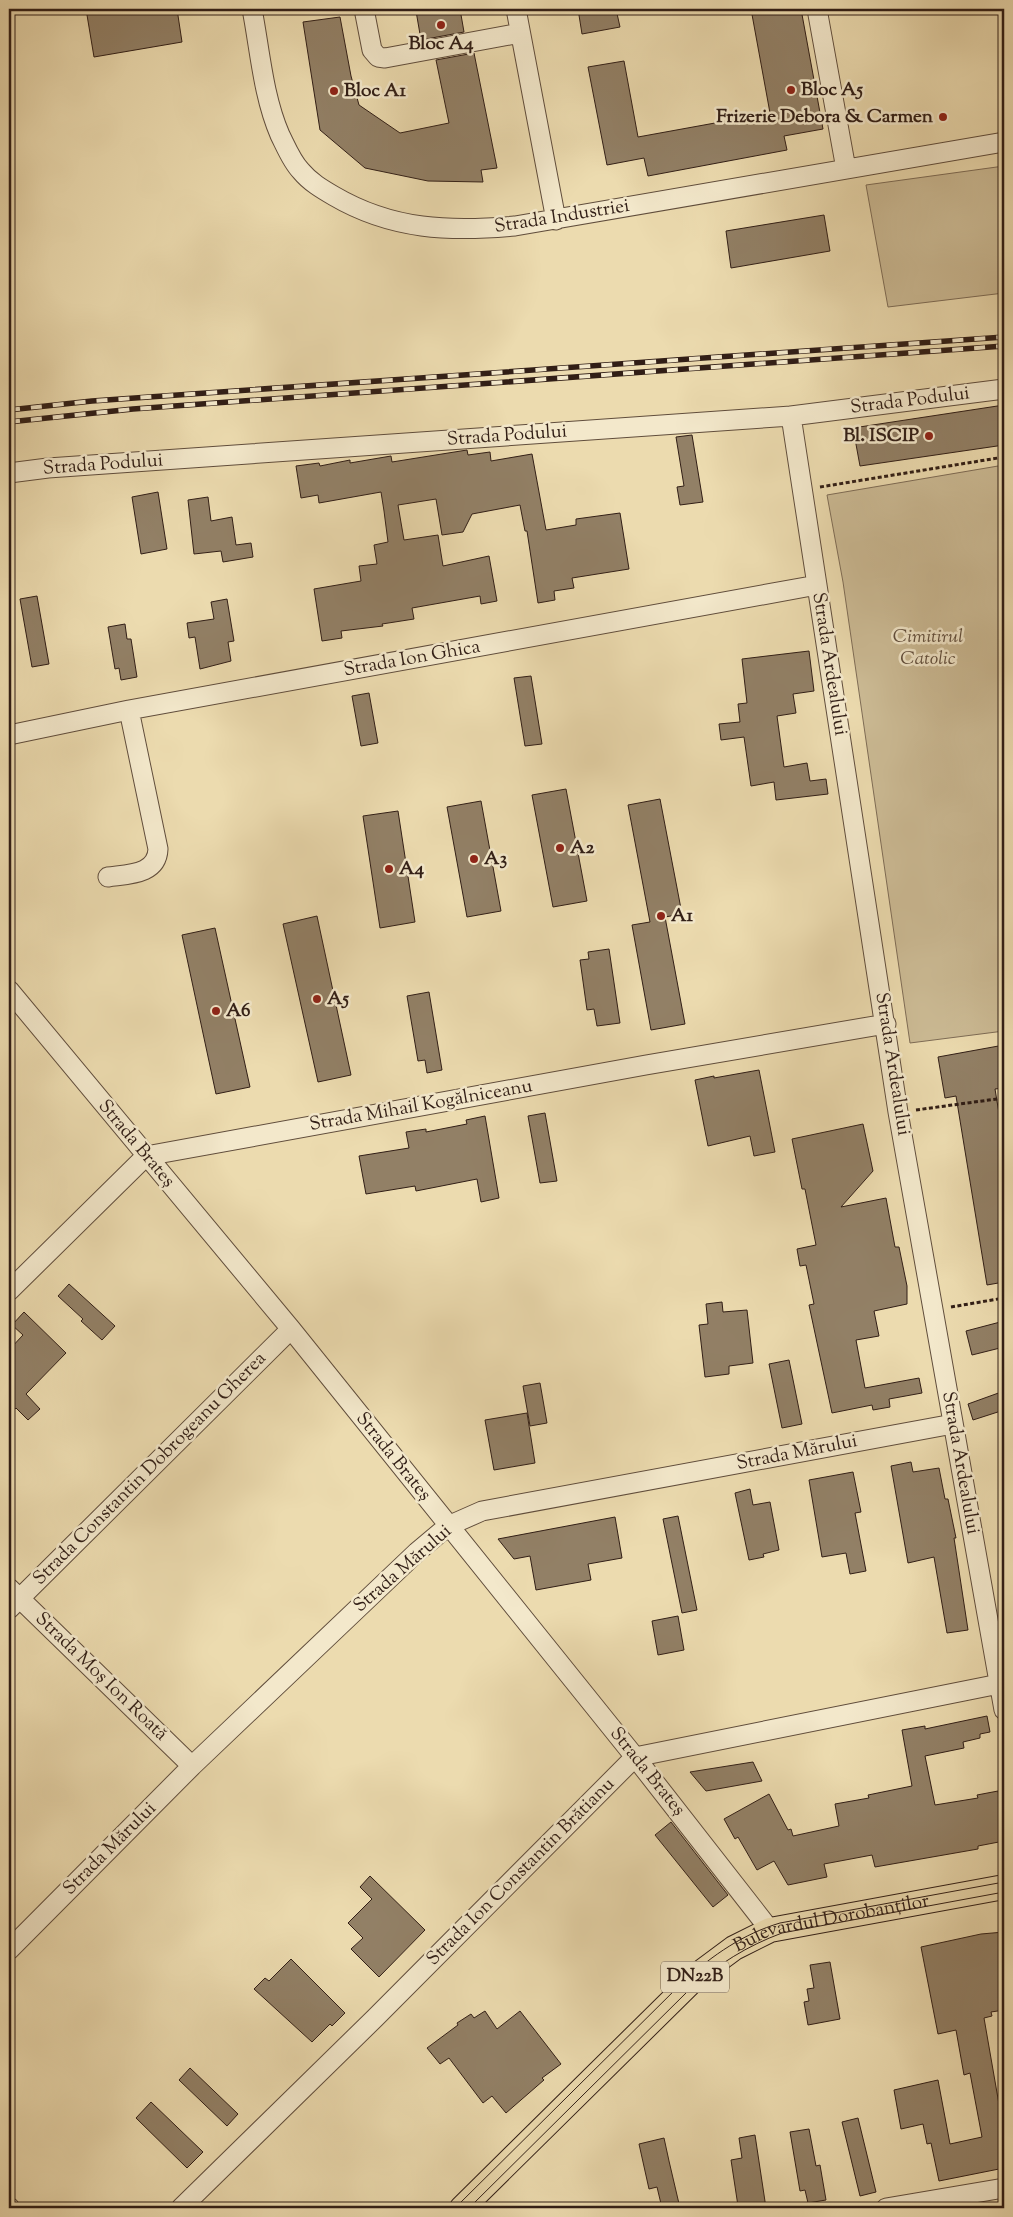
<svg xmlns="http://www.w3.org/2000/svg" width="1013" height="2217" font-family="'Sorts Mill Goudy',serif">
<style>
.green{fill:#ccbb95;stroke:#7e6c56}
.building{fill:#928066;stroke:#311e16}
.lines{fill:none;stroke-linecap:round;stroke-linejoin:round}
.minor-casing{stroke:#604d3c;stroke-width:21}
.major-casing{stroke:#311e16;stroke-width:26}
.path{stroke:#311e16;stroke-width:3;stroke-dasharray:4 2.5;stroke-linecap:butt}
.minor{stroke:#f3e8cb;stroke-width:19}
.major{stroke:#ecdbaf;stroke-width:24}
.tram{stroke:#311e16;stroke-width:1}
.rail-casing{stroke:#311e16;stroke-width:5.5}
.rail{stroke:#f3e8cb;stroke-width:4;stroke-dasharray:11;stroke-linecap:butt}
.poi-dot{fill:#8f2418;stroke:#f3e8cb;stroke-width:2}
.labels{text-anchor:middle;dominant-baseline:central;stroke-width:5;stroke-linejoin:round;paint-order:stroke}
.shield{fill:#f3e8cb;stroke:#6b5b4c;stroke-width:1}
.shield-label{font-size:18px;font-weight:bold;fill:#311e16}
.poi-label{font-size:19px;font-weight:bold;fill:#311e16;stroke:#f3e8cb;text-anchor:start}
.street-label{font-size:19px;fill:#311e16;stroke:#f3e8cb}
.park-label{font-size:19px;font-style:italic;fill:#604d3c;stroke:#f3e8cb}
</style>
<rect width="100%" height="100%" fill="#ecdbaf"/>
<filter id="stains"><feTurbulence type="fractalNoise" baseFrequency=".004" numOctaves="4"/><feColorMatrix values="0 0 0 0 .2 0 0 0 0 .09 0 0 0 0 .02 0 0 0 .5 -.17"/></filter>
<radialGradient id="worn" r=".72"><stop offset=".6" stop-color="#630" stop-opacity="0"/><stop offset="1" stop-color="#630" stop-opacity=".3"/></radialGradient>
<path class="green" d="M1004,166V293L888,307L866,185Z
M1004,465V1031L910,1043L843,582L827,495Z"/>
<path class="building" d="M86,9H177L182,42L94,57Z
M430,9H460L464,32L421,40L416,11Z
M578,9H616L620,27L582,34Z
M751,9H801L823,129L784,136L787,150L648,176L644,158L607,165L588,67L624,61L638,137L770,113Z
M340,17L351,76L359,105L400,133L449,123L436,60L474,53L497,168L481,170L483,182L428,181L365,168L320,130L303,22Z
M824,215L830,251L731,268L726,231Z
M1004,405V445L860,466L853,428Z
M692,435L703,502L680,505L677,487L684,486L676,437Z
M467,450L468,455L490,452L491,461L532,454L546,530L576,525V519L620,513L629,569L572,578L574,588L554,591L555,600L538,603L527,531H525L520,505L472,514L463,532L442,535L436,499L398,505L404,540L438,535L443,566L489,556L497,601L481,604L480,596L412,608L414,619L382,624L383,626L341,631L342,638L322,641L314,589L361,581L359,566L377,564L374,545L388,542L384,511L381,492L319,503L318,495L301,498L296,466L319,463L320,466L350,460V463L391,456L392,462Z
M158,492L167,549L141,554L132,497Z
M208,497L211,521L232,517L236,545L251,543L253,557L223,562L221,551L194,554L188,500Z
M37,596L49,664L32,667L20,599Z
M227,599L234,641L228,642L231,661L200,669L195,637L189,638L187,623L214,619L211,602Z
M125,624L127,639H131L137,677L121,680L119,668L115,669L108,627Z
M809,651L814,691L793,694L796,713L777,716L784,767L807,763L810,781L826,779L828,794L776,800L774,782L751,786L744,737L721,740L719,724L740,722L738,704L747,703L742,659Z
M531,676L542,744L525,746L514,678Z
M369,693L378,743L361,746L352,696Z
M566,789L587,901L553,907L532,795Z
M660,799L682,914L665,917L685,1024L651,1030L632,925L650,922L628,805Z
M481,801L501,911L467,917L447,807Z
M398,811L415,922L380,928L363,816Z
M317,916L351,1075L318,1082L283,924Z
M215,928L250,1087L216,1094L182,935Z
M609,949L620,1023L597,1026L594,1009L587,1010L580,960L589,959L588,952Z
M429,992L442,1070L427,1073L425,1060L418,1061L407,996Z
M1004,1045V1088L995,1089L1004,1144V1282L987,1285L956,1096L945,1098L938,1057Z
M759,1070L775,1152L754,1156L750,1136L708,1146L695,1080L714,1076V1078Z
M545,1113L557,1181L540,1183L528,1116Z
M485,1116L499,1198L481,1202L477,1179L416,1191L415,1186L366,1194L359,1156L409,1148L406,1132L426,1129V1132L467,1124L466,1120Z
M863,1124L873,1171L841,1207L886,1198L895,1247H899L907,1286V1304L874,1311L879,1336L856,1340L865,1388L919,1378L922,1393L889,1399L890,1407L873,1410L872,1405L832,1413L809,1305L814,1304L806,1265L800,1266L797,1249L816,1245L805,1189H802L792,1139Z
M69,1284L115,1326L102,1340L81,1321L83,1319L58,1296Z
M722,1302L723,1312L747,1310L753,1363L729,1366V1374L705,1377L699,1325L708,1324L706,1304Z
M24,1312L66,1353L26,1394L40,1409L28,1420L16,1408L9,1415V1350L23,1335L12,1325Z
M1004,1321V1347L972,1355L966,1331Z
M789,1360L802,1424L782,1428L769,1364Z
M540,1383L547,1423L530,1426L523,1386Z
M1004,1391V1410L973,1420L968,1404Z
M527,1413L535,1463L494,1470L485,1420Z
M911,1462L913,1472L939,1468L945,1499H948L956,1538H954L968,1630L947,1633L934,1557L908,1563L891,1466Z
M853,1472L861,1512L855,1513L866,1571L850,1574L846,1553L822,1557L809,1480Z
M750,1489L753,1505L770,1502L779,1550L763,1554L764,1557L749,1560L735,1493Z
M678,1516L697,1610L682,1613L663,1519Z
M615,1517L622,1558L588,1564L591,1580L536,1590L530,1556L514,1559L498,1539Z
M678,1616L684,1650L658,1655L652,1621Z
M987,1716L990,1732L980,1734V1738L963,1742L964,1748L925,1756L935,1805L978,1798L977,1795L998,1791L1004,1825V1841L978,1846V1849L875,1867L872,1855L824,1864L827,1877L788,1885L774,1861L757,1870L738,1837L735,1839L724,1819L769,1794L788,1830L791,1829L793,1836L839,1826L835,1804L869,1798L868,1795L912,1786L902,1730L925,1726V1729Z
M753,1762L762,1781L706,1791L690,1772Z
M671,1822L728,1895L713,1907L655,1835Z
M370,1876L425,1930L379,1977L351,1949L363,1938L348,1923L372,1899L360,1887Z
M1004,1932V2010L991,2012L992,2016L984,2018L1004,2133V2168L939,2181L931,2143L927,2144L923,2124L901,2129L894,2090L938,2080L950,2144L982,2137L970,2073L964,2075L956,2030L938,2034L921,1947L981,1934Z
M291,1959L345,2013L332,2026L330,2024L312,2042L254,1989L265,1978L269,1981Z
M830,1962L840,2019L808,2025L804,2002L809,2001L807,1989L814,1988L810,1965Z
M485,2011L497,2029L520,2011L561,2064L542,2078L544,2080L506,2113L492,2096L483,2103L449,2058L440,2064L427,2048L458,2025L457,2023L471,2014L474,2018Z
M190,2068L238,2114L227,2126L179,2080Z
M151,2102L203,2152L187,2168L136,2118Z
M858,2118L876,2192L860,2196L842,2122Z
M809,2129L816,2166L820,2165L826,2200L808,2203L805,2190L800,2191L790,2132Z
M755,2135L766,2208H747V2205L738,2206L731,2160L742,2158L739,2138Z
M664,2138L669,2161L680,2208H662L657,2187L649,2189L639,2144Z"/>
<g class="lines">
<defs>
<path id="minor" d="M252,9C260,50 263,96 280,135C286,147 292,162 301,171C310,182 322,189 334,196C392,230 450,232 515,226L1004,142
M364,9L372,50L378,57L385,58L520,33
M516,9L556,220
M817,9L846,169
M791,416L898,1112L1004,1710
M9,473L48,468L791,416L1004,389
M9,735L129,710L817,585
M108,877C128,874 157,875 158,849L129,710
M9,990L291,1329L635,1757L770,1930
M9,1291L146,1156L646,1065L886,1024
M9,1588L192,1766
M9,1609L291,1329
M9,1950L192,1766L417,1552L448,1526L482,1511L953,1424
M9,2207L10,2208
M181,2208L375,2018L635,1757L1004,1683
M886,2208L1004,2188"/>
<g id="major">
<path id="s1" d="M462,2208L699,1974L734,1948L770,1930L1004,1887"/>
</g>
</defs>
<use href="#minor" class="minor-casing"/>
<use href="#major" class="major-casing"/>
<path class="path" d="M820,487L1004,457
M916,1110L1004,1098
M951,1307L1004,1298"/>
<use href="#minor" class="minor"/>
<use href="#major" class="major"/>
<path class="tram" d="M455,2208L685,1980C713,1955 743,1934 780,1923L1004,1882
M469,2208L689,1990C718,1964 747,1946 782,1933L1004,1892"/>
<defs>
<path id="rail" d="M9,410L92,401L1004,337
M9,422L133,409L1004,346"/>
</defs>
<use href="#rail" class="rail-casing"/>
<use href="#rail" class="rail"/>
</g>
<g class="poi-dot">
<circle cx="441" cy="25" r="5"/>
<circle cx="791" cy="90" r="5"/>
<circle cx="334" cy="91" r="5"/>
<circle cx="943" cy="117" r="5"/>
<circle cx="929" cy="436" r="5"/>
<circle cx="560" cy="848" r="5"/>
<circle cx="474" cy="859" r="5"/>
<circle cx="389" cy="869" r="5"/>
<circle cx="661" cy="916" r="5"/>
<circle cx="317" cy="999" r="5"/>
<circle cx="216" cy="1011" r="5"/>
</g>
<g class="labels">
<rect class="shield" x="661" y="1961.5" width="68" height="31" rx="4"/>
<g class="shield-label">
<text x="695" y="1977">DN22B</text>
</g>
<g class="poi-label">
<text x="441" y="44" text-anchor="middle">Bloc A4</text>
<text x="801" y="90">Bloc A5</text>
<text x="344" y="91">Bloc A1</text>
<text x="933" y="117" text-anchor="end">Frizerie Debora &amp; Carmen</text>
<text x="919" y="436" text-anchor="end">Bl. ISCIP</text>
<text x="570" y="848">A2</text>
<text x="484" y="859">A3</text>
<text x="399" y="869">A4</text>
<text x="671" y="916">A1</text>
<text x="327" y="999">A5</text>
<text x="226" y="1011">A6</text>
</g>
<g class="street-label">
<text transform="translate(562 217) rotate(-9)">Strada Industriei</text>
<text transform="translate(910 401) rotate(-7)">Strada Podului</text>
<text transform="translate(507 436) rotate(-4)">Strada Podului</text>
<text transform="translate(103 465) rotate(-4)">Strada Podului</text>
<text transform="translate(412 659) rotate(-10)">Strada Ion Ghica</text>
<text transform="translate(829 664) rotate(81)">Strada Ardealului</text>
<text transform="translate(892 1064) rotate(81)">Strada Ardealului</text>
<text transform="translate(421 1106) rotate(-10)">Strada Mihail Kogălniceanu</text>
<text transform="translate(136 1144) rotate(50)">Strada Brateș</text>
<text transform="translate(797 1453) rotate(-11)">Strada Mărului</text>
<text transform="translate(393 1457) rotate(51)">Strada Brateș</text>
<text transform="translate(960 1463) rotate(80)">Strada Ardealului</text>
<text transform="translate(150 1469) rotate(-45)">Strada Constantin Dobrogeanu Gherea</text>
<text transform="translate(403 1569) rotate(-41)">Strada Mărului</text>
<text transform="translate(101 1677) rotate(44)">Strada Moș Ion Roată</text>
<text transform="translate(647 1772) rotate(51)">Strada Brateș</text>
<text transform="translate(110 1849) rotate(-45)">Strada Mărului</text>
<text transform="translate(521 1872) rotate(-45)">Strada Ion Constantin Brătianu</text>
<text stroke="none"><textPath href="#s1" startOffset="478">Bulevardul Dorobanților</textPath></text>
</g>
<g class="park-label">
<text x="928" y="637">Cimitirul<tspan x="928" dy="22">Catolic</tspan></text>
</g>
</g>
<rect width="1013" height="2217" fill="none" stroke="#ecdbaf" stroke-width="30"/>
<rect x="10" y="10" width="993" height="2197" fill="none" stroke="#311e16" stroke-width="2.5"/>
<rect x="15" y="15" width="983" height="2187" fill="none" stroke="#311e16"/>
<rect width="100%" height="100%" filter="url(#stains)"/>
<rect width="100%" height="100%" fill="url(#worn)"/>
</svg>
